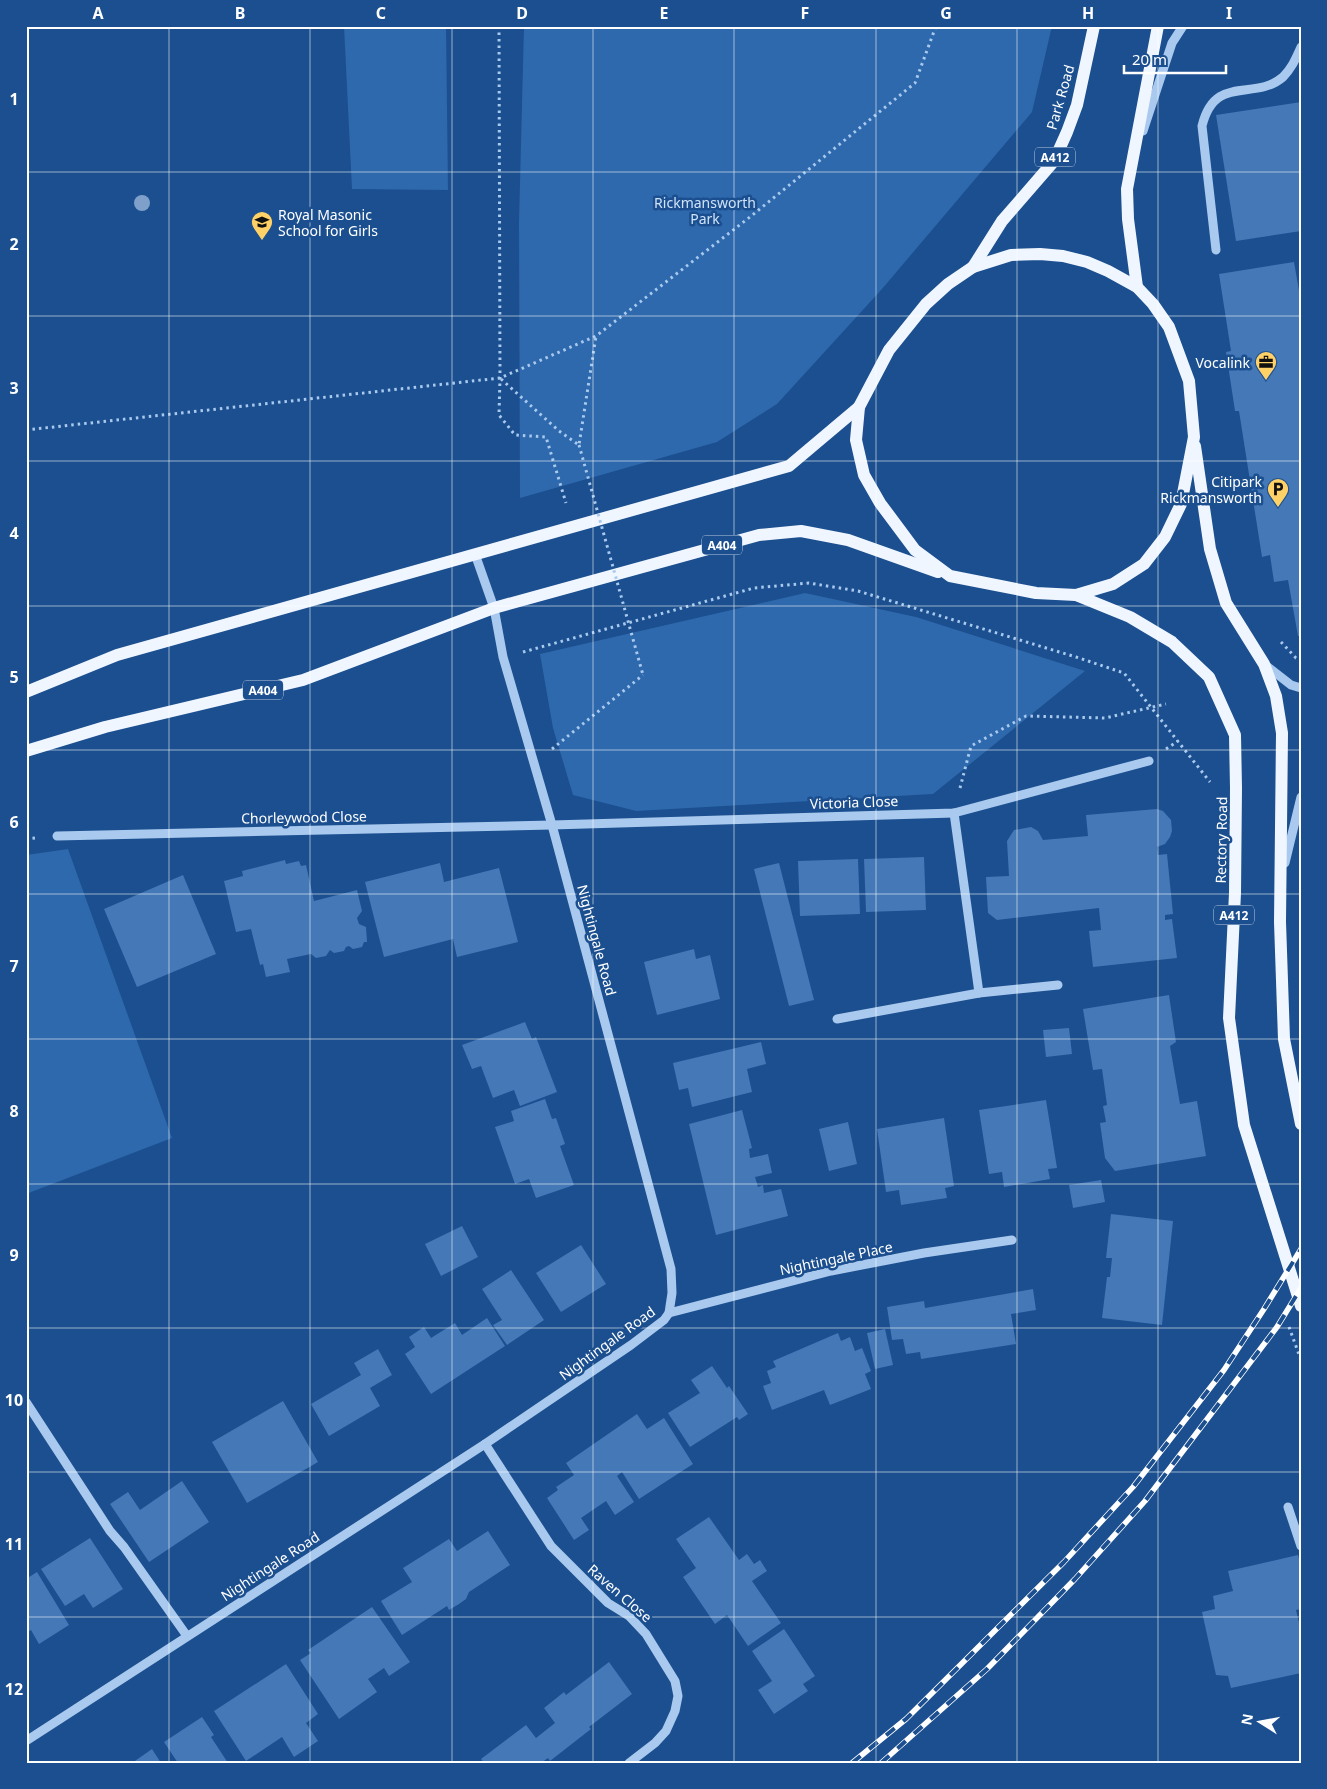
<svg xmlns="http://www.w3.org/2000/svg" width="1327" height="1789" font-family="'Noto Sans',sans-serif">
	<rect width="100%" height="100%" fill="#1b4f8f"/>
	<!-- green -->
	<g fill="#2e69ad">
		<path d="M344,26h102l2,164 -96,-1z"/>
		<path d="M524,26h528l-20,86 -150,177 -105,115 -60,38 -197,56 -1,-276z"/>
		<path d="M805,593l111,24 169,54 -152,123 -297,17 -63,-16 -20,-67 -13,-74z"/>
		<path d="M68,849l104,289 -146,56v-339z"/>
	</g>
	<!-- building -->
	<g fill="#4478b7">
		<path d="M1301,102v129l-65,10 -20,-126z"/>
		<path d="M1294,262l7,40v334h-3l-10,-56 -14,2 -4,-27 -8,2 -23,-146h-4l-9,-59 5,-1 -12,-77z"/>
		<path d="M1157,809l6,2 8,9 1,11 -2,6 -5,7 -8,3 1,8 9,-1 6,60 -8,1v5l7,-1 5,39 -84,9 -4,-36 12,-1 -2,-22 -102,12 -9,-7 -2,-36 23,-1 -2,-35 7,-11 17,-3 7,4 5,9 45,-4 -2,-21z"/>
		<path d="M924,857l2,53 -60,2 -2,-53z"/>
		<path d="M858,859l2,55 -60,2 -2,-55z"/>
		<path d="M285,860l1,4 13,-3 2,5 5,-1 8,36 43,-11 5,21 -5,7 2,6 7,3 1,15h-3l-2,5 -9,2 -4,-3 -3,1 -2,4 -10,2 -4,-3 -4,6 -10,2 -5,-4 -24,5 3,13 -24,5 -3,-13 -3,1 -9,-36 -15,3 -12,-51 19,-5 -1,-5z"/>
		<path d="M440,863l4,19 55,-14 19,74 -61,15 -4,-18 -69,18 -19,-75z"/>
		<path d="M779,863l35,137 -25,6 -35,-137z"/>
		<path d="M183,875l33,79 -79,33 -33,-78z"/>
		<path d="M694,949l2,10 14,-4 10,44 -63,16 -13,-53z"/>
		<path d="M1169,995l7,47 -6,4 10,58 17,-3 9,55 -91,15 -10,-13 -5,-35 6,-1 -3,-16 4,-1 -5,-36 -9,1 -10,-61z"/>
		<path d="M525,1022l7,17 4,-2 21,55 -37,14 -6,-16 -21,8 -12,-32 -9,3 -10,-24z"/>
		<path d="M1069,1028l3,26 -26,3 -3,-27z"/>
		<path d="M761,1042l5,22 -19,5 5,23 -60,15 -4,-19 -9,2 -6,-27z"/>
		<path d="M545,1099l7,20 4,-1 9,26 -5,2 14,39 -38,13 -7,-19 -14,5 -20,-57 19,-6 -3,-10z"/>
		<path d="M1046,1100l11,68 -9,1 2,10 -46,8 -2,-15 -13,2 -10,-64z"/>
		<path d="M742,1110l10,38 -3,1 1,9 18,-4 4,19 -17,4 3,10 5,-2 1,8 17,-4 7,27 -72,19 -27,-111z"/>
		<path d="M944,1118l10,68 -9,2 2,10 -46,7 -2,-15 -13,2 -9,-63z"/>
		<path d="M848,1122l9,42 -28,7 -10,-42z"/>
		<path d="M1101,1180l4,22 -32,6 -4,-23z"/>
		<path d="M1111,1214l62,7 -11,104 -60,-7 5,-41h3l2,-19h-6z"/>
		<path d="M462,1226l16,31 -37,19 -16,-32z"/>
		<path d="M581,1245l25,39 -45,28 -25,-39z"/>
		<path d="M511,1270l33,50 -37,25 -14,-20 9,-5 -20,-31z"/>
		<path d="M1033,1289l3,21 -25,4 5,30 -95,15 -1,-7 -14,2 -3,-15 -11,1 -5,-33 37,-6 1,7z"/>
		<path d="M487,1318l18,28 -74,48 -26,-40 10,-7 -6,-10 15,-10 7,11 24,-15 7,12z"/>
		<path d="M885,1329l8,36 -18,4 -8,-36z"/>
		<path d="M838,1333l3,8 9,-4 5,14 7,-3 9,23 -6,3 6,15 -41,16 -6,-15 -52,20 -9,-24 8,-3 -4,-12 9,-4 -3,-6z"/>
		<path d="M378,1349l14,26 -22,13 10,18 -51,30 -18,-32 50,-29 -7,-12z"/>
		<path d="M712,1366l15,22 2,-2 19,28 -9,6 -2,-3 -47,30 -22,-34 32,-20 -9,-13z"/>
		<path d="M283,1401l35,61 -71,41 -35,-61z"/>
		<path d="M637,1414l10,15 17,-11 29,46 -54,35 -17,-27 -5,4 17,26 -19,13 -9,-14 -25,17 8,12 -15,10 -27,-42 11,-8 -2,-3 18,-12 -8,-12z"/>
		<path d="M182,1481l27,41 -60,40 -39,-58 18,-12 12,18z"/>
		<path d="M709,1517l30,43 8,-6 7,10 6,-4 7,11 -15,10 29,42 -33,23 -21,-31 -12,9 -32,-47 13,-9 -20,-29z"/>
		<path d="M488,1531l22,34 -41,27 -3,7 -7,5 -10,6 -2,-4 -45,29 -21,-34 31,-19 -9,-14 46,-29 8,12z"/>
		<path d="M90,1538l33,51 -30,19 -9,-14 -19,12 -24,-37z"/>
		<path d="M1298,1555l3,11v43l-5,1 5,21v42l-70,15 -3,-12 -12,-1 -14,-63 13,-3 -2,-13 20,-5 -5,-20z"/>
		<path d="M37,1572l32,53 -30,19 -8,-14 -5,3v-54z"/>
		<path d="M372,1607l38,55 -21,14 -5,-8 -16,11 9,13 -38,27 -39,-59 11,-7 -3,-3z"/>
		<path d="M784,1629l31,47 -12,8 5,7 -34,23 -16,-24 14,-9 -20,-30z"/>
		<path d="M609,1662l23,32 -43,33 2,2 -41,32 -2,-3 -7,5h-57l-3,-4 45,-34 10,13 19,-15 -11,-15 20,-16 2,3z"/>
		<path d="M286,1664l32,50 -12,9 12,18 -24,16 -12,-20 -36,24 -32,-50z"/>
		<path d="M202,1717l12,18 -3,2 17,26h-50l-14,-21z"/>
		<path d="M152,1749l9,14h-29z"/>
	</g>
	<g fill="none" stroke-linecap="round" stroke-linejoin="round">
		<!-- path -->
		<g stroke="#a9c9ee" stroke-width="3" stroke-dasharray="2.5 4" stroke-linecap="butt">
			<path d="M499,26l1,352 -1,37 16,20 31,2 20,66"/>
			<path d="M501,379l58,52 20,14 17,-109"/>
			<path d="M26,430l474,-52 96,-42 154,-119 165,-134 21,-57"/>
			<path d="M1281,642l15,16 5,2"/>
			<path d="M523,652l231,-64 55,-5 49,8 218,66 48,16 86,109"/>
			<path d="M552,749l91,-74"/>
			<path d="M1166,749l12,-8"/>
			<path d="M960,788l11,-42 55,-30 79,2 61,-14"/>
			<path d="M26,839l10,-1"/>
			<path d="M1289,1327l12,33"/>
		</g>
		<!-- minor -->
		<g stroke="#a9c9ee" stroke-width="9">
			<path d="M1143,131l29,-88 11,-17"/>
			<path d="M1216,250l-14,-124c13,-53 52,-24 81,-49 9,-9 13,-19 18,-30"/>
			<path d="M1264,664l27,21 10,3"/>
			<path d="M954,813l25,180 79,-8"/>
			<path d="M57,836l495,-11 402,-12 195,-52"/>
			<path d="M1285,863l16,-66"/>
			<path d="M837,1019l142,-26"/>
			<path d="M669,1313l162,-42 93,-18 88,-13"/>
			<path d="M26,1402l84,129 14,16 63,89"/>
			<path d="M485,1444l66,102 57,57 21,13 17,18 29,47 3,15 -3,15 -9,20 -11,12 -26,20"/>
			<path d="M1288,1507l13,39"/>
			<path d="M26,1741l459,-297 146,-99 33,-25 5,-7 3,-20 -1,-24 -119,-444 -49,-168 -9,-49 -19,-54"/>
		</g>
		<!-- major -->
		<g stroke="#f0f6ff" stroke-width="12">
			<path d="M1040,254l23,2 24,6 21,9 29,16 16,17 16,23 20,54 5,56 -13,67 -16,33 -21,27 -31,20 -37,11 -40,-2 -86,-17 -35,-26 -35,-47 -16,-28 -8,-35 3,-33 30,-57 37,-46 22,-20 25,-17 38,-12z"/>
			<path d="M973,267l29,-46 52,-60 13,-29 10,-27 17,-79"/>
			<path d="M1137,287l-9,-68 -1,-30 31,-163"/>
			<path d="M1195,446l15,103 16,54 38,61 12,32 6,37 -2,189 4,117 17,85"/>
			<path d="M1076,595l54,22 42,25 37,35 26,58 1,53 -1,105 -6,125 15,107 57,181"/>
			<path d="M26,692l91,-37 672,-189 70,-59"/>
			<path d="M26,751l79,-24 198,-47 191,-72 265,-73 42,-4 47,9 90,32"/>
		</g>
		<!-- rail casing -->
		<g stroke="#fff" stroke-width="5.5">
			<g id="rail">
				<path d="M852,1763l54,-44 158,-157 69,-75 91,-117 40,-61 37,-60"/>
				<path d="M881,1763l106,-94 88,-90 70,-78 132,-174 24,-39"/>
			</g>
		</g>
		<!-- rail -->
		<use href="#rail" stroke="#1b4f8f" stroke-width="4" stroke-dasharray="11" stroke-linecap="butt"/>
		<!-- path-bridge -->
		<path stroke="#a9c9ee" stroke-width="3" stroke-dasharray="2.5 4" stroke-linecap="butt" d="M579,445l64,230"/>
	</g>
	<!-- trees -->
	<circle fill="#7ea0ca" cx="142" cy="203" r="8"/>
	<!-- grid -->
	<path fill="none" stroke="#fff" stroke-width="1" stroke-opacity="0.55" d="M169,26v1737M310,26v1737M452,26v1737M593,26v1737M734,26v1737M876,26v1737M1017,26v1737M1158,26v1737M26,172h1275M26,316h1275M26,461h1275M26,606h1275M26,750h1275M26,894h1275M26,1039h1275M26,1184h1275M26,1328h1275M26,1472h1275M26,1617h1275"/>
	<!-- icons -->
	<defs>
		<g id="school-pin" transform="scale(1.125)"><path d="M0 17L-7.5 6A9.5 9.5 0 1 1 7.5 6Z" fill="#ffd166" stroke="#1b4f8f"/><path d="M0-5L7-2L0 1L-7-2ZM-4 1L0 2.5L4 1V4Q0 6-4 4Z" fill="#111"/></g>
		<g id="office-pin" transform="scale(1.125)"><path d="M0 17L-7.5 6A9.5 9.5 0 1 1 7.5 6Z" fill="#ffd166" stroke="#1b4f8f"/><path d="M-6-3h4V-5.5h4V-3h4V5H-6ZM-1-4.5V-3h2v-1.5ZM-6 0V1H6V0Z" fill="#111"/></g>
		<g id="parking-pin" transform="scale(1.125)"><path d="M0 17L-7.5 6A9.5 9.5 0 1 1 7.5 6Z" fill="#ffd166" stroke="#1b4f8f"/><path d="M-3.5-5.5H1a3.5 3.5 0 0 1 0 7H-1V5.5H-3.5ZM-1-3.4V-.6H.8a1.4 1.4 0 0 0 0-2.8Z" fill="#111"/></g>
	</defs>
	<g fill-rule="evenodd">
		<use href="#school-pin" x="262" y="222"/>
		<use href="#office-pin" x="1266" y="362"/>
		<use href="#parking-pin" x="1278" y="489"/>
	</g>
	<g text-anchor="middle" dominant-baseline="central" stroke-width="5" stroke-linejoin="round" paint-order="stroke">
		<!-- shield labels -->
		<g fill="#1b4f8f" stroke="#bbcadd" stroke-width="1">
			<rect x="1035" y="147.5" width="40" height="19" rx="4"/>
			<rect x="702" y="535.5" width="40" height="19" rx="4"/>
			<rect x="243" y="680.5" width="40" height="19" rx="4"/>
			<rect x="1214" y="905.5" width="40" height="19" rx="4"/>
		</g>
		<g font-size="12" font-weight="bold" fill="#fff">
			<text x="1055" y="157">A412</text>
			<text x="722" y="545">A404</text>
			<text x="263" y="690">A404</text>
			<text x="1234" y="915">A412</text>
		</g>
		<!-- street labels -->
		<g font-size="14" fill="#fff" stroke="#1b4f8f">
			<text transform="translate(1060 97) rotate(-74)">Park Road</text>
			<text transform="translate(854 802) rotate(-2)">Victoria Close</text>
			<text transform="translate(304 817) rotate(-1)">Chorleywood Close</text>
			<text transform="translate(1221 840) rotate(-89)">Rectory Road</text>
			<text transform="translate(597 940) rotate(75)">Nightingale Road</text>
			<text transform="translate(836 1258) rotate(-12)">Nightingale Place</text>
			<text transform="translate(607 1343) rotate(-36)">Nightingale Road</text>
			<text transform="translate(270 1566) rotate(-33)">Nightingale Road</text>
			<text transform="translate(620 1593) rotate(41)">Raven Close</text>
		</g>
		<!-- park labels -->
		<g font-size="14" fill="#cfe3fa" stroke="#1b4f8f">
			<text x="705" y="202">Rickmansworth<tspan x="705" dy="16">Park</tspan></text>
		</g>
		<!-- poi labels -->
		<g font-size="14" fill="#fff" stroke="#1b4f8f" text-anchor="end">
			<text x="278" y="214" text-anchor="start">Royal Masonic<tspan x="278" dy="16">School for Girls</tspan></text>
			<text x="1250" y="362">Vocalink</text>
			<text x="1262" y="481">Citipark<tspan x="1262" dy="16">Rickmansworth</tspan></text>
		</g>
	</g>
	<!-- border -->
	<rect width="1327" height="1789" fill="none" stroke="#1b4f8f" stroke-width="55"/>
	<!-- north arrow -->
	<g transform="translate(1260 1722) rotate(281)" stroke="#1b4f8f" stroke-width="4" paint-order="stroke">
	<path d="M0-4L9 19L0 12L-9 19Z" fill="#ffffff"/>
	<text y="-8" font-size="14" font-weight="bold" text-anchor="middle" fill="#ffffff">N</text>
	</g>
	<!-- scale -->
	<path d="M1124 65v8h102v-8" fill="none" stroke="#ffffff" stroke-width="2.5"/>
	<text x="1132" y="65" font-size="15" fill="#ffffff" stroke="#1b4f8f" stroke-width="4" paint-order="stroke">20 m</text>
	<rect x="28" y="28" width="1272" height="1734" fill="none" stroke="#fff" stroke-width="2"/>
	<g font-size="16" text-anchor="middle" font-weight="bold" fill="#fff">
		<text x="98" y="19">A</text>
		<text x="240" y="19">B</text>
		<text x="381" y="19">C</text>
		<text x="522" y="19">D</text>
		<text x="664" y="19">E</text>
		<text x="805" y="19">F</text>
		<text x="946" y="19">G</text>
		<text x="1088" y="19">H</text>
		<text x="1229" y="19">I</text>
		<text x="14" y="105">1</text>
		<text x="14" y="250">2</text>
		<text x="14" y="394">3</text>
		<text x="14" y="539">4</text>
		<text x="14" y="683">5</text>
		<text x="14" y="828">6</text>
		<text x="14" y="972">7</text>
		<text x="14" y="1117">8</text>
		<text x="14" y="1261">9</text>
		<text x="14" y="1406">10</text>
		<text x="14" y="1550">11</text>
		<text x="14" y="1695">12</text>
	</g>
</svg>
